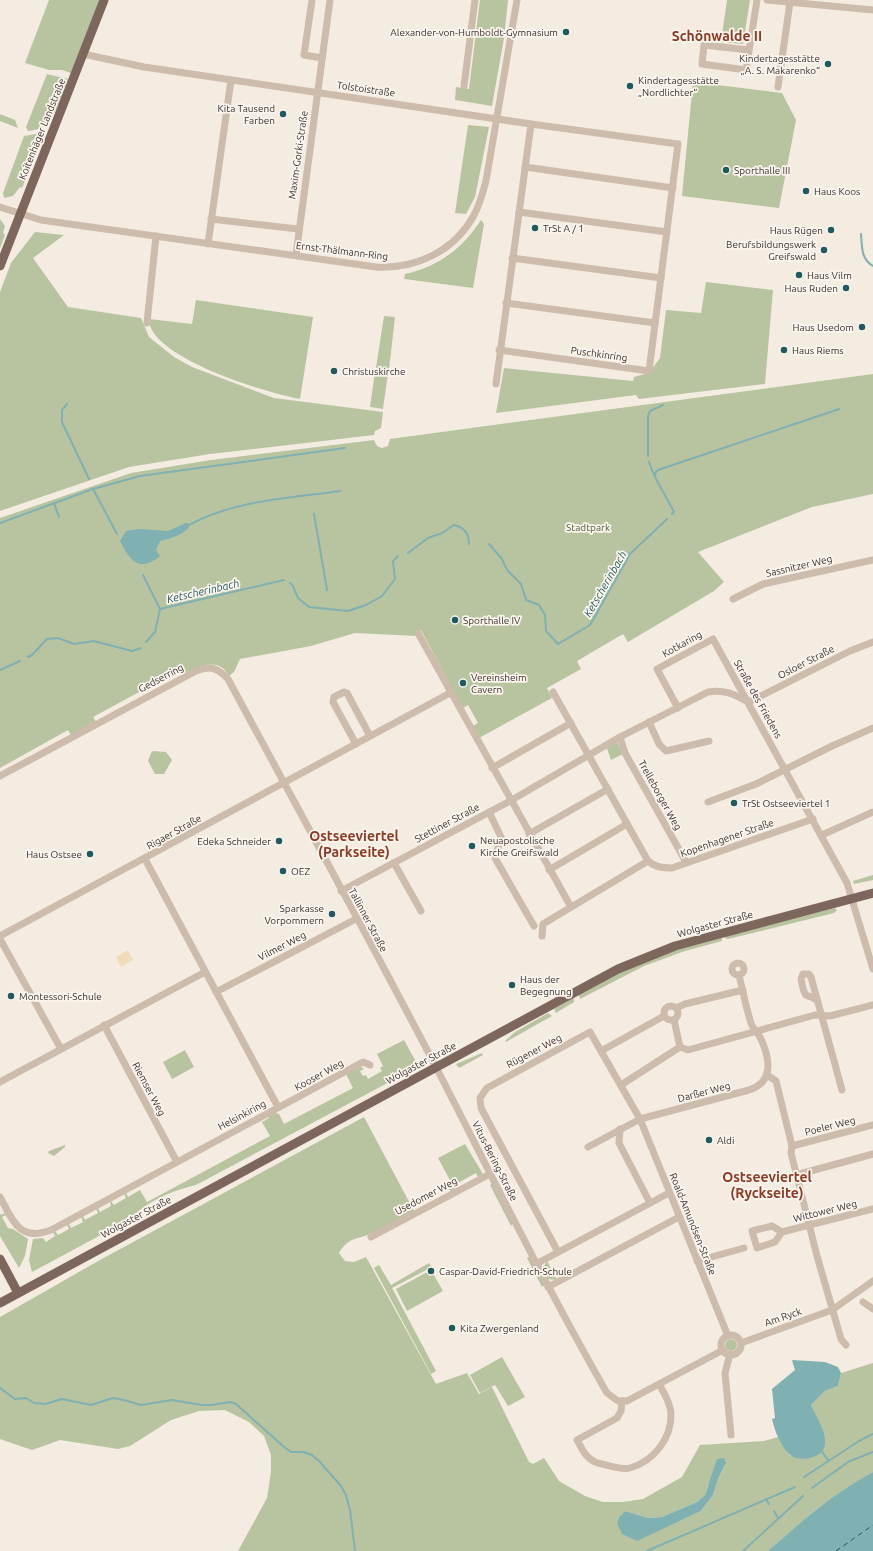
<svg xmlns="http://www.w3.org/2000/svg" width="873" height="1551" font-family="Ubuntu,sans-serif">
	<rect width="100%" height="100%" fill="#f4ebe1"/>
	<!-- green -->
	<g fill="#b8c4a0" fill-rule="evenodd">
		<path d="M49,0h51l-29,73 -9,-3h-13l-24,-7z"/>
		<path d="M480,0h28l-4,38 -12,68 -37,-6 1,-13 13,2z"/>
		<path d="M727,0h23l-7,44 -22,-2z"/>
		<path d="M47,74l21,5c-5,14 -13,40 -25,48 -4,3 -10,3 -15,4l-2,-4z"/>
		<path d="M693,82l89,11 14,27 -17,88 -97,-12z"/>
		<path d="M0,114l15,6 3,8 -18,-7z"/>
		<path d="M468,125l21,2 -14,70 -9,17 -11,-1z"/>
		<path d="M41,133l3,1 -22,54 -2,-1 -7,9 -9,2 -1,-5 21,-57z"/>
		<path d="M0,219l5,7 -2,7 2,2 -5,13z"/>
		<path d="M481,220l3,4 -11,64 -69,-9 1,-5c33,-7 58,-26 76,-54z"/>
		<path d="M35,232l29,3 -31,23 35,49 73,11 8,19 25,20 18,10 82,31 109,14 -2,16 -6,3 -1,4 -164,19 -81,13 -129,44v-219l11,-29z"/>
		<path d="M706,282l67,8 -8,94 -126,15 -3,-4 -140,18 8,-45 129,13 1,-4 15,-4 11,-15 6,-48 35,3z"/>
		<path d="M196,300l117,17 -13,82c-31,-5 -152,-42 -151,-80l43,5z"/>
		<path d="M384,316l11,1 -6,53 -13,-2z"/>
		<path d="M375,372l13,1 -5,36 -13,-2z"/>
		<path d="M873,374v120l-61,13 -114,45 26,30 -10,9 -86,51 -5,-8 -46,27 4,8 -34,19 5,10 -73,40 -6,-12 5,-3 -10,-18 -5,3 -42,-78 -4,6 -62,-3 -44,13 -71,13 -6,13 -5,4c-11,-20 -31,-9 -46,-2l-3,-4 -87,47 3,5 -25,13 -3,-5 -68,38v-250l131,-45 80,-13 163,-20 3,6 5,2 6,-2 2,-7z"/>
		<path d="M617,742l6,12 -12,6 -4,-12z"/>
		<path d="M153,751l13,1 6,8 -8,14h-9l-7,-13 3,-8z"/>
		<path d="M873,875v5l-19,4 -1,-3z"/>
		<path d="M835,908l2,2 -3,3 -106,26 -3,-1 2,-3z"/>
		<path d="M722,938v3l-37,10 -41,15 -64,33 -1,-4 49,-27 39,-16z"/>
		<path d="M574,998v4l-18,11 -2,-4z"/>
		<path d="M548,1013l4,3 -46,26 -1,-1 10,-9z"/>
		<path d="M404,1040l12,22 -4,8 -216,115c-26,6 -50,17 -69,36l-95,51 -3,-12 4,-21 10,-1 3,4 9,-6 -2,-4 2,-1 3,4 11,-6 -2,-4 2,-1 2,4 12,-6 -2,-5 2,-1 2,4 13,-7 -2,-4 2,-1 2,4 11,-6 -1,-4 1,-1 3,4 12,-7 -2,-4 2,-1 2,4 12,-7 7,12 123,-66 -8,-14 7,-4 -1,-3 7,-2 4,1 5,10 69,-36 -7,-14 15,-7 3,2 -4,2 3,5 3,-1 2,4 14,-8 -2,-3 3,-2 -6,-12z"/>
		<path d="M185,1050l9,17 -22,12 -9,-17z"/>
		<path d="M482,1053l1,2 -24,13 -3,-4z"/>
		<path d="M364,1117l50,94c-14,7 -28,15 -42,22 -14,7 -23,3 -33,20l6,8 9,1 12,-5 70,127 31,-11 12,21 13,-7 37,75 4,2 11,-6 15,23 26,15 18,6h20l20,-3 39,-22 18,-32 64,-4 14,-4 12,19 35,-10 -1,-9 -13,-32 14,-14 13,-5 3,-13 32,-10v109c-41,22 -70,48 -105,79h-530l29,-53 4,-26v-17l-7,-19 -15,-14 -24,-12 -26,1 -28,9 -41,26 -12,3 -58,-9 -28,10 -32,-11v-122l100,-57zM726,1464l-8,15 -5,16 -12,16 -24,11 -57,-6 5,-5 23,7 14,-1 35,-15 8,-7 3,-10z"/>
		<path d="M465,1144l18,30 -5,3 -2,-4 -20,11 1,4 -6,3 -5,-4 6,-3 -14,-26z"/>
		<path d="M65,1145v2l-11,9 -6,-3 1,-2z"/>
		<path d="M493,1183l20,40 -2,3 -21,-41z"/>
		<path d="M0,1213l1,2 4,-2 1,2 -4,2 6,11 5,1 15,10 -3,17 -6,12 -19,-32z"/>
		<path d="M530,1256l15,29 -3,2 -15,-29z"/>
		<path d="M547,1261l10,19 -9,-1 -5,-11z"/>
		<path d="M429,1263l3,4 -40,21 44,83 -5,3 -57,-106 5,-3 12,20z"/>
		<path d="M431,1270l12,21 -36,20 -11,-22z"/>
		<circle cx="731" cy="1345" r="6"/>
		<path d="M502,1357l23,40 -17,9 -13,-21 -15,8 -10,-18z"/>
	</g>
	<!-- sand -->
	<path fill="#efdcb8" d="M128,950l5,10 -12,7 -5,-10z"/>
	<!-- water -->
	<g fill="#7fb0b2">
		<path d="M186,523l5,1c-6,11 -20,14 -31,17l-4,9 4,6c-21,17 -30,5 -40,-15l6,-10 13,-2 29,2z"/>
		<path d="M792,1360l33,2 13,5 3,6 -3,13 -13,5 -14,14c5,11 16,28 14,40 -2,14 -28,18 -36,9 -9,-10 -14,-22 -17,-35l3,-1 -3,-29 23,-19z"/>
		<path d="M724,1458l2,5 -8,16 -5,16 -12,16 -64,30 -15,-7 -5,-11 3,-7 5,-5 23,7 14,-1 35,-15 8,-7 12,-36z"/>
		<path d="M873,1472v79h-105c35,-31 64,-57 105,-79z"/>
	</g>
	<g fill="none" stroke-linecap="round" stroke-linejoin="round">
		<!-- stream -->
		<g stroke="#7fb0b2" stroke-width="2">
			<path d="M861,234c1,13 0,25 12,32"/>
			<path d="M67,404l-5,6v12l27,57"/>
			<path d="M648,456v-40l2,-5 13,-6"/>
			<path d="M649,462l5,13"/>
			<path d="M93,489l24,45"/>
			<path d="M54,503l5,14"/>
			<path d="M314,514l13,76"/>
			<path d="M672,514l2,-2 -19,-35v-4l3,-3 181,-61"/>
			<path d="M0,523l93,-34 47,-13 205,-28"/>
			<path d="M191,524c45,-24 100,-26 149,-33"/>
			<path d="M489,544l13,15 5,11 14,14 5,16 13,5 6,10 1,16 12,13 32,-19 40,-71 37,-35"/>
			<path d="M408,553l20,-15 14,-5 12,-8c10,2 15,9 15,19"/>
			<path d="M143,575l17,34"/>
			<path d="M290,583l3,3 5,12 11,9 39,4 18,-6 16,-9 13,-17 -2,-18 5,-5"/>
			<path d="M146,642l9,-10 5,-23 124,-29"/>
			<path d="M28,657l4,-2 15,-16 11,-1 16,6 20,-3 38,10 9,-3"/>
			<path d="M0,670l20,-9"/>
			<path d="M0,1388l15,11 11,-1 8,5 11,1 17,-5 29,6 22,-7 11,2 17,5 31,-5 30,5h9l19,-3 6,2 47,42 8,6h12l9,3 8,7 21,24 5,9 4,15 5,41"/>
			<path d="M822,1452l6,8"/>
			<path d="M804,1477l55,-36 14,-7"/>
			<path d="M812,1488l36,-26 25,-10"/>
			<path d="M766,1499l3,5"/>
			<path d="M774,1511l4,7"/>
			<path d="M647,1551l148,-64"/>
			<path d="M743,1551l60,-55"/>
		</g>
		<!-- ferry -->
		<path stroke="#1f5a5e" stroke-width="1" stroke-dasharray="5 4" stroke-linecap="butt" d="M836,1551l37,-26"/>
		<!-- minor -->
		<g stroke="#cdbbac" stroke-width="7">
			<path d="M312,0l-8,55 18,3"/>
			<path d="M767,0l106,10"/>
			<path d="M749,50l-45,-5 -2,19 44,6 11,-70"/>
			<path d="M83,54l61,13 387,57 -35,260"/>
			<path d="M464,86l11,-86"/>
			<path d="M778,87l12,-85"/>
			<path d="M525,167l148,21"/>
			<path d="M0,207l41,13 335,47c39,2 78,-15 98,-52 6,-11 9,-23 12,-34l31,-181"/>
			<path d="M519,212l148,20"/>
			<path d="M211,219l87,10"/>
			<path d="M208,244l23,-164"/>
			<path d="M296,255l34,-255"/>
			<path d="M512,258l149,20"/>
			<path d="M506,303l149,20"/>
			<path d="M147,323l9,-87"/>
			<path d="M499,350l150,21 29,-227 -147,-20"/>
			<path d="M733,599l30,-15 110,-24"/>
			<path d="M418,633l153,274"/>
			<path d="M553,692l95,169c7,6 14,7 24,7l141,-49"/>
			<path d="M749,702l101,-51 23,-9"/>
			<path d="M678,708l-21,-39 56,-30 134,244 26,86"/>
			<path d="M649,722l10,22 7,7 43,-10"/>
			<path d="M620,737l5,16 61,109"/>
			<path d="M356,744l-23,-42 1,-5 10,-5 3,1 23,43"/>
			<path d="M492,768l79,-45"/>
			<path d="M0,776l196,-105c14,-6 22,-3 32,8 70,130 141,259 209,390 56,109 109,218 170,324l11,8h9l96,-51"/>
			<path d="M708,802l48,-18 76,-38 41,-18"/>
			<path d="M489,812l12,25 -6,21 39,68"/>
			<path d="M529,834l79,-45"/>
			<path d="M822,835l51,-23"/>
			<path d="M145,859l133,248"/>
			<path d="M394,863l27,48"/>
			<path d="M549,870l78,-46"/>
			<path d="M341,891l169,-90 110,-64 88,-45c16,-3 26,2 40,10"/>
			<path d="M0,936l450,-243"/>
			<path d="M542,936l1,-12 105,-63"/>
			<path d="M0,939l61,110"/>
			<circle cx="738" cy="969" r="6"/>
			<path d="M216,992l140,-73"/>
			<path d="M818,1002c-4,-6 -7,-4 -12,-7 -3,-3 -4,-12 -5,-16l2,-5h6l2,3 31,113"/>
			<circle cx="671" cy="1013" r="7"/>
			<path d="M676,1008l9,-4 58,-14"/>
			<path d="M674,1020l6,27"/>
			<path d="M104,1025l73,137"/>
			<path d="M601,1051l63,-35"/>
			<path d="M767,1075l9,6 16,65 -1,7 26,103 24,83 5,6"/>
			<path d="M0,1082l205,-110"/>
			<path d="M621,1085l59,-38 8,3 127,-35 15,1 43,-11"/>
			<path d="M620,1129l-1,14 31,60"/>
			<path d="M792,1146l81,-21"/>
			<path d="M588,1147l52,-28 109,-29c25,-8 21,-31 12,-51 -3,-6 -8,-10 -10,-16 -5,-15 -8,-32 -12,-48"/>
			<path d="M796,1175l77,-21"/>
			<path d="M0,1197c13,24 19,45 51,33l312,-168 7,3"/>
			<path d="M782,1232l-7,10 -18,6 -5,-17 20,-5 10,6 91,-23"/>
			<path d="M371,1237l119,-63"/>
			<path d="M558,1252l-77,-144 -1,-10 7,-10 103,-56 50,87 88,217"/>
			<path d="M697,1261l47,-13"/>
			<path d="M536,1264l133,-71"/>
			<path d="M548,1287l131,-70"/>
			<path d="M863,1302l10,7"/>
			<circle cx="731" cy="1345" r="10"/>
			<path d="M741,1343l91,-33 41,-29"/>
			<path d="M730,1354l-5,19 6,62"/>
			<path d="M622,1401l-1,10 -4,7 -40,22c3,5 6,12 10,16 4,5 13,8 19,9 7,2 17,5 24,3 24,-7 42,-30 41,-55 -1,-11 -7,-20 -12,-29"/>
		</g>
		<!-- major -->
		<g stroke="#7d675c" stroke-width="9">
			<path d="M0,266l104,-266"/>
			<path d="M0,1259l18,34"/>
			<path d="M0,1303l618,-334 57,-23 198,-53"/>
		</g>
	</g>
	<!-- markers -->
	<g fill="#1f5a5e" stroke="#fbf5ee" stroke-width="1.5">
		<circle cx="566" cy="32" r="4"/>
		<circle cx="828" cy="64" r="4"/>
		<circle cx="630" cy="86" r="4"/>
		<circle cx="283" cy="114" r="4"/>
		<circle cx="726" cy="170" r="4"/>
		<circle cx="806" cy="191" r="4"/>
		<circle cx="535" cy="228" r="4"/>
		<circle cx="831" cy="230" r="4"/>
		<circle cx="824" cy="250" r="4"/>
		<circle cx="799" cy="275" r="4"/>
		<circle cx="846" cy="288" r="4"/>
		<circle cx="862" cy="327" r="4"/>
		<circle cx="784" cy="350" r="4"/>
		<circle cx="334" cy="371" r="4"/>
		<circle cx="455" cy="620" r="4"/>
		<circle cx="463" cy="683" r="4"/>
		<circle cx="734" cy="803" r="4"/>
		<circle cx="279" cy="841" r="4"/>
		<circle cx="472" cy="846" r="4"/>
		<circle cx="90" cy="854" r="4"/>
		<circle cx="283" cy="871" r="4"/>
		<circle cx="332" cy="914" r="4"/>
		<circle cx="512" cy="985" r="4"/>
		<circle cx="11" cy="996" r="4"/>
		<circle cx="709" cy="1140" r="4"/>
		<circle cx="431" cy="1271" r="4"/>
		<circle cx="452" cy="1328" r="4"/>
	</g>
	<g text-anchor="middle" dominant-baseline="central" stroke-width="3.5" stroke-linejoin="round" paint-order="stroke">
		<!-- poi labels -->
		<g font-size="10" fill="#3b302b" stroke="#fbf5ee" text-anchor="start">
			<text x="558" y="32" text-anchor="end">Alexander-von-Humboldt-Gymnasium</text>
			<text x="820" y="58" text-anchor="end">Kindertagesstätte<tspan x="820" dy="12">„A. S. Makarenko“</tspan></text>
			<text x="638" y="80">Kindertagesstätte<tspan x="638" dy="12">„Nordlichter“</tspan></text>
			<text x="275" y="108" text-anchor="end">Kita Tausend<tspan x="275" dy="12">Farben</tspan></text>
			<text x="734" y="170">Sporthalle III</text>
			<text x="814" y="191">Haus Koos</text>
			<text x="543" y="228">TrSt A / 1</text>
			<text x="823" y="230" text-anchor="end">Haus Rügen</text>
			<text x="816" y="244" text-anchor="end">Berufsbildungswerk<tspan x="816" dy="12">Greifswald</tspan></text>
			<text x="807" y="275">Haus Vilm</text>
			<text x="838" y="288" text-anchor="end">Haus Ruden</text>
			<text x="854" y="327" text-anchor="end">Haus Usedom</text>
			<text x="792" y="350">Haus Riems</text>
			<text x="342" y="371">Christuskirche</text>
			<text x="463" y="620">Sporthalle IV</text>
			<text x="471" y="677">Vereinsheim<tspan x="471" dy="12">Cavern</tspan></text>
			<text x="742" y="803">TrSt Ostseeviertel 1</text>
			<text x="480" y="840">Neuapostolische<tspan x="480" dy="12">Kirche Greifswald</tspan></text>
			<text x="271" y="841" text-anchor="end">Edeka Schneider</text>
			<text x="82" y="854" text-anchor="end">Haus Ostsee</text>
			<text x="291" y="871">OEZ</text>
			<text x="324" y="908" text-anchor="end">Sparkasse<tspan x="324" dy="12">Vorpommern</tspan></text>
			<text x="520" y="979">Haus der<tspan x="520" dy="12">Begegnung</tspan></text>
			<text x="19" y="996">Montessori-Schule</text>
			<text x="717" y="1140">Aldi</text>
			<text x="439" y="1271">Caspar-David-Friedrich-Schule</text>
			<text x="460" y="1328">Kita Zwergenland</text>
		</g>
		<!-- street labels -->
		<g font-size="10" fill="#3b302b" stroke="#fbf5ee">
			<text transform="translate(366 89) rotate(8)">Tolstoistraße</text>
			<text transform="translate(42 129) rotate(-68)">Koitenhäger Landstraße</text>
			<text transform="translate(298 155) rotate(-82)">Maxim-Gorki-Straße</text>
			<text transform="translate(342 251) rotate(7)">Ernst-Thälmann-Ring</text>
			<text transform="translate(599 354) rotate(8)">Puschkinring</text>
			<text transform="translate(799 566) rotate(-13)">Sassnitzer Weg</text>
			<text transform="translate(682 644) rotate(-29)">Kotkaring</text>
			<text transform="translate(806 662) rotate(-27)">Osloer Straße</text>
			<text transform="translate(161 678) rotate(-28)">Gedserring</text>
			<text transform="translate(758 699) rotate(61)">Straße des Friedens</text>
			<text transform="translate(660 795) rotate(61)">Trelleborger Weg</text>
			<text transform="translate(447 823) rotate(-28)">Stettiner Straße</text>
			<text transform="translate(174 832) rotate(-29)">Rigaer Straße</text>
			<text transform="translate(727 838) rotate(-19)">Kopenhagener Straße</text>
			<text transform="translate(368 920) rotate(62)">Tallinner Straße</text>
			<text transform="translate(715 924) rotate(-15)">Wolgaster Straße</text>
			<text transform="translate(282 946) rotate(-27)">Vilmer Weg</text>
			<text transform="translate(534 1051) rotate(-28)">Rügener Weg</text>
			<text transform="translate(421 1063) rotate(-28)">Wolgaster Straße</text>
			<text transform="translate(319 1075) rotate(-29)">Kooser Weg</text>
			<text transform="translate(149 1089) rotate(62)">Riemser Weg</text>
			<text transform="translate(704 1092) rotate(-15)">Darßer Weg</text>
			<text transform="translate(242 1115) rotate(-28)">Helsinkiring</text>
			<text transform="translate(830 1126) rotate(-14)">Poeler Weg</text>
			<text transform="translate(495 1161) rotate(63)">Vitus-Bering-Straße</text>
			<text transform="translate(426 1196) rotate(-28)">Usedomer Weg</text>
			<text transform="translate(825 1211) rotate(-14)">Wittower Weg</text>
			<text transform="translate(136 1217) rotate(-28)">Wolgaster Straße</text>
			<text transform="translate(693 1224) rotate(68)">Roald-Amundsen-Straße</text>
			<text transform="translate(783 1317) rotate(-19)">Am Ryck</text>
		</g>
		<!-- park labels -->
		<g font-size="10" fill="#4a5a2e" stroke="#fbf5ee">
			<text x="588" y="527">Stadtpark</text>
		</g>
		<!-- water labels -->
		<g font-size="11" font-style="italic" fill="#1f5a5e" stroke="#fbf5ee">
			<text transform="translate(605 584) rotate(-60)">Ketscherinbach</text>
			<text transform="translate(203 591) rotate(-13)">Ketscherinbach</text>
		</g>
		<!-- district labels -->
		<g font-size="14" font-weight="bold" fill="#8c3b22" stroke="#fbf5ee">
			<text x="717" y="36">Schönwalde II</text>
			<text x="354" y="836">Ostseeviertel<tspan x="354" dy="16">(Parkseite)</tspan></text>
			<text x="767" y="1177">Ostseeviertel<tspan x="767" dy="16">(Ryckseite)</tspan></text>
		</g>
	</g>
</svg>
